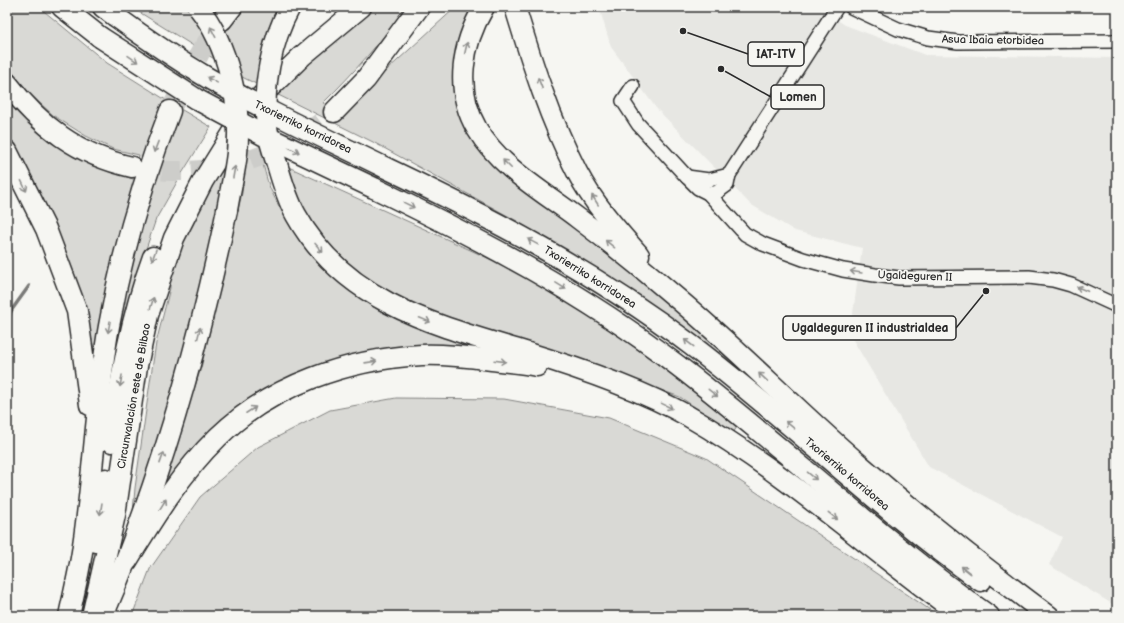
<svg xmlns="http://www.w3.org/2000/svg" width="1124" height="623" font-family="'Balsamiq Sans',sans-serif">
	<rect width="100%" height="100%" fill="#f6f6f2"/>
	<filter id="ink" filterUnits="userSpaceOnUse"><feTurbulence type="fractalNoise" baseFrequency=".025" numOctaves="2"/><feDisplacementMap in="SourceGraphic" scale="8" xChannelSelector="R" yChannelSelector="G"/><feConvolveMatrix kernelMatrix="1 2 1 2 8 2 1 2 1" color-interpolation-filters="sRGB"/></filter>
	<g filter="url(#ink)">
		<!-- built -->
		<path fill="#e7e7e3" d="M599,7h219l27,18 80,30 192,3v549l-68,-42 13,-28 -133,-70 -79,-132 12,-87 -67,-17 -45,-27 -94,-96 -45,-61z"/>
		<!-- green -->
		<g fill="#d9d9d5" stroke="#828280">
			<path d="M7,7h32l68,56 59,37 -12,33 -59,229 -2,-18 -13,-49 -48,-111 -25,-52v-40l97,77 29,10 6,-24 -26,-6 -27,-13 -32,-20 -25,-23 -22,-27z"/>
			<path d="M131,7h55l14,18 16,35z"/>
			<path d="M240,7h41l-17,34 -7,37 32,2 35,-35 49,-38h34c-26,34 -53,66 -84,96l18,9 115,-105h20l-8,117 102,97 114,95 78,72 -116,-86 -129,-81 -144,-79 -135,-67 -15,-45z"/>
			<path d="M177,107l34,20 -30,48 -25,44 -24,72 -31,153 17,-128 12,-66z"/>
			<path d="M246,148l15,8c3,11 5,22 9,32 20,45 54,86 94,113 32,22 81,36 118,47l-110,5 -162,81 -49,54 40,-120 41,-175z"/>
			<path d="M227,150l-5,40 -25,127 -65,208 3,-37 15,-106 6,-39 14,-55 -1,-22z"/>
			<path d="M282,164l230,105 95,58 76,56 54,44 -4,6 -53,-36 -67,-24 -183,-59 -60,-29 -56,-53z"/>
			<path d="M396,398l108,1 105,19 97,40 233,158h-807l18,-47 50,-72 58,-50 72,-37z"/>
		</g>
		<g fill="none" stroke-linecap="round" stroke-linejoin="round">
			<!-- stream -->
			<path stroke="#7a7a78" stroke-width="3.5" d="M7,324l4,-13 18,-25"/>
			<!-- highway-tunnel -->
			<g stroke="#cdcdca" stroke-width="20" stroke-dasharray="20 10" stroke-linecap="butt">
				<path d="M170,111l31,-60 21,-31"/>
				<path d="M132,167c77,13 142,-5 202,-55"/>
			</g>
			<!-- minor casing -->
			<g stroke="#2b2b2b" stroke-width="16">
				<g id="minor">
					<path d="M851,7l47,22 30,9 30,4 159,-1"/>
					<path d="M633,86l-10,15 15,23 49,53 11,11 10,5 37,41 18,10 40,15 40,11 32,5 24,3 130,-1 24,3 18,5 46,21"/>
					<path d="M687,177l22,3 20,-5"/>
					<path d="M708,193h8l11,-8 2,-10 108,-168"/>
				</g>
			</g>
			<!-- highway casing -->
			<g stroke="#2b2b2b" stroke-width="23">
				<g id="highway">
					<path d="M62,7l38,30"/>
					<path d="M103,7l12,9"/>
					<path d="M484,7c-22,37 -30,83 -7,122 23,39 67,63 102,90 32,24 63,49 93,75 65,54 123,115 187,170 61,53 125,104 190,152"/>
					<path d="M515,7c17,56 35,113 62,165 16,31 40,58 62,83"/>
					<path d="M222,20l10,-13"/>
					<path d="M7,83c33,43 71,72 125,84"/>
					<path d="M334,112l32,-33 53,-72"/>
					<path d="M7,151l39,78 31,82 13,94"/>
					<path d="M277,164c5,17 10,35 19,51 48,87 139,110 226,136 53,16 118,38 166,65 98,56 182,134 274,200"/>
					<path d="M384,167c108,51 212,106 307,178 99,75 188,164 290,236"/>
					<path d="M374,188c106,51 209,105 303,177 106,81 202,174 312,251"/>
					<path d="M112,442c8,-64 19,-125 41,-185"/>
					<path d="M96,542l10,-63"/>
					<path d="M127,561c27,-44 54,-88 91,-124 53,-52 131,-78 204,-82 23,-1 47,2 70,5 15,2 30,3 45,6"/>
					<path d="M69,616c5,-24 11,-47 14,-71 11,-73 13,-147 26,-219 13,-74 34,-146 61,-215"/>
					<path d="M92,616l23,-101 22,-149 11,-51 26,-77 29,-57 44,-71 55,-54 59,-49"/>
					<path d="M103,616c56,-130 95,-267 124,-406"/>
				</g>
			</g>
			<!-- minor -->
			<use href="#minor" stroke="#f6f6f2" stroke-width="13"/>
			<!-- highway -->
			<use href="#highway" stroke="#f6f6f2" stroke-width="20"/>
			<!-- highway-bridge casing -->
			<g stroke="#2b2b2b" stroke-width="23" stroke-linecap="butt">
				<g id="highway-bridge">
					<path d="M198,7c30,37 44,99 39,146 -2,19 -7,38 -10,57"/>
					<path d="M115,16c30,22 61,43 93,62 57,33 117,60 176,89"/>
					<path d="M100,37l96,62 67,36 111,53"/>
					<path d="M277,164c-4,-12 -9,-26 -10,-38 -5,-39 4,-84 23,-119"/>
				</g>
			</g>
			<!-- highway-bridge -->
			<use href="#highway-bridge" stroke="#f6f6f2" stroke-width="20"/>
		</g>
		<!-- one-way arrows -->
		<defs><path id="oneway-shaft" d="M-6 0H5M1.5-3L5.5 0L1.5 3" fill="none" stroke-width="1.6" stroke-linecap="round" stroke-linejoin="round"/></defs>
		<g stroke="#90908e">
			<use href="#oneway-shaft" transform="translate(213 32) rotate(-117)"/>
			<use href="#oneway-shaft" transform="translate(466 48) rotate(-77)"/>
			<use href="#oneway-shaft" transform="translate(133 59) rotate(34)"/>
			<use href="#oneway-shaft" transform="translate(212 80) rotate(-151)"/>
			<use href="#oneway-shaft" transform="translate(540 83) rotate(-111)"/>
			<use href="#oneway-shaft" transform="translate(156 147) rotate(111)"/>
			<use href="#oneway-shaft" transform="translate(294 150) rotate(26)"/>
			<use href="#oneway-shaft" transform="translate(507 164) rotate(-135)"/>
			<use href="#oneway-shaft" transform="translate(234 172) rotate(-80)"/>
			<use href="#oneway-shaft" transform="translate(24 186) rotate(64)"/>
			<use href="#oneway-shaft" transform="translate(595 200) rotate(-123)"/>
			<use href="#oneway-shaft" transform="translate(409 205) rotate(26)"/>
			<use href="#oneway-shaft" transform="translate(533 242) rotate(-151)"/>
			<use href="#oneway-shaft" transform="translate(610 244) rotate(-141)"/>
			<use href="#oneway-shaft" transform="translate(319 248) rotate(49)"/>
			<use href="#oneway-shaft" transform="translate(154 255) rotate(110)"/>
			<use href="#oneway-shaft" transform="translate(856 272) rotate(-171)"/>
			<use href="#oneway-shaft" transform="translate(561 286) rotate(31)"/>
			<use href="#oneway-shaft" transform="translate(1082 289) rotate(-157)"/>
			<use href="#oneway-shaft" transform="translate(152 303) rotate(-73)"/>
			<use href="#oneway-shaft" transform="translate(425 320) rotate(22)"/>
			<use href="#oneway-shaft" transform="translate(109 327) rotate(100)"/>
			<use href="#oneway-shaft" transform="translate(199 333) rotate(-76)"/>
			<use href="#oneway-shaft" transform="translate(689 343) rotate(-143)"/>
			<use href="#oneway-shaft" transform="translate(500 361) rotate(7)"/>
			<use href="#oneway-shaft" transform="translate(371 362) rotate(-8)"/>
			<use href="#oneway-shaft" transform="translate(763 377) rotate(-137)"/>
			<use href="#oneway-shaft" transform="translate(121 381) rotate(100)"/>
			<use href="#oneway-shaft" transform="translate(713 393) rotate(38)"/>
			<use href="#oneway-shaft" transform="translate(667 406) rotate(26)"/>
			<use href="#oneway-shaft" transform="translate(251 410) rotate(-33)"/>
			<use href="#oneway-shaft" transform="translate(790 425) rotate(-140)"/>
			<use href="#oneway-shaft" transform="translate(162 458) rotate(-70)"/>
			<use href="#oneway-shaft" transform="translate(812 476) rotate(40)"/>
			<use href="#oneway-shaft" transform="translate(163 504) rotate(-58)"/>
			<use href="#oneway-shaft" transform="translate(101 509) rotate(99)"/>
			<use href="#oneway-shaft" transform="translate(833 516) rotate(38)"/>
			<use href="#oneway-shaft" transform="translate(966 570) rotate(-142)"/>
		</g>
	</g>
	<g text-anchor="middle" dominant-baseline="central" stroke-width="3.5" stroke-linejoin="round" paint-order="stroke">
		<!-- street labels -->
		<g font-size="11" fill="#2b2b2b" stroke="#f6f6f2">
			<text transform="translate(993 40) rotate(1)">Asua Ibaia etorbidea</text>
			<text transform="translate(303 127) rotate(26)">Txorierriko korridorea</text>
			<text transform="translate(915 276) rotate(2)">Ugaldeguren II</text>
			<text transform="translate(590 277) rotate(32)">Txorierriko korridorea</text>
			<text transform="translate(134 396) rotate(-80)">Circunvalación este de Bilbao</text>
			<text transform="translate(847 474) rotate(40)">Txorierriko korridorea</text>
		</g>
	</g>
	<!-- callouts -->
	<path fill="none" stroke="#2b2b2b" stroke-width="1.5" d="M683 31L748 54M721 69L771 97M986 291L956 328"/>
	<g fill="#2b2b2b" stroke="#f6f6f2" stroke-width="1.5">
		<circle cx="683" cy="31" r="4"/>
		<circle cx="721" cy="69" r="4"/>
		<circle cx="986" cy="291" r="4"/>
	</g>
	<g fill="#f6f6f2" stroke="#2b2b2b" stroke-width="1.5">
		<rect x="748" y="42" width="56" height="24" rx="4"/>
		<rect x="771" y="85" width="53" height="24" rx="4"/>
		<rect x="783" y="316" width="173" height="24" rx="4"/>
	</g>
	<g font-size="12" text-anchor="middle" font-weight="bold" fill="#2b2b2b">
		<text x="776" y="58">IAT-ITV</text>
		<text x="798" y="101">Lomen</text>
		<text x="870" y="332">Ugaldeguren II industrialdea</text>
	</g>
	<!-- margin -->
	<rect width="1124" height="623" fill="none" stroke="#f6f6f2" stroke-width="24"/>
	<rect x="12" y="12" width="1100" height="599" fill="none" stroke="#2b2b2b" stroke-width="1.5" filter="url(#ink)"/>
</svg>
